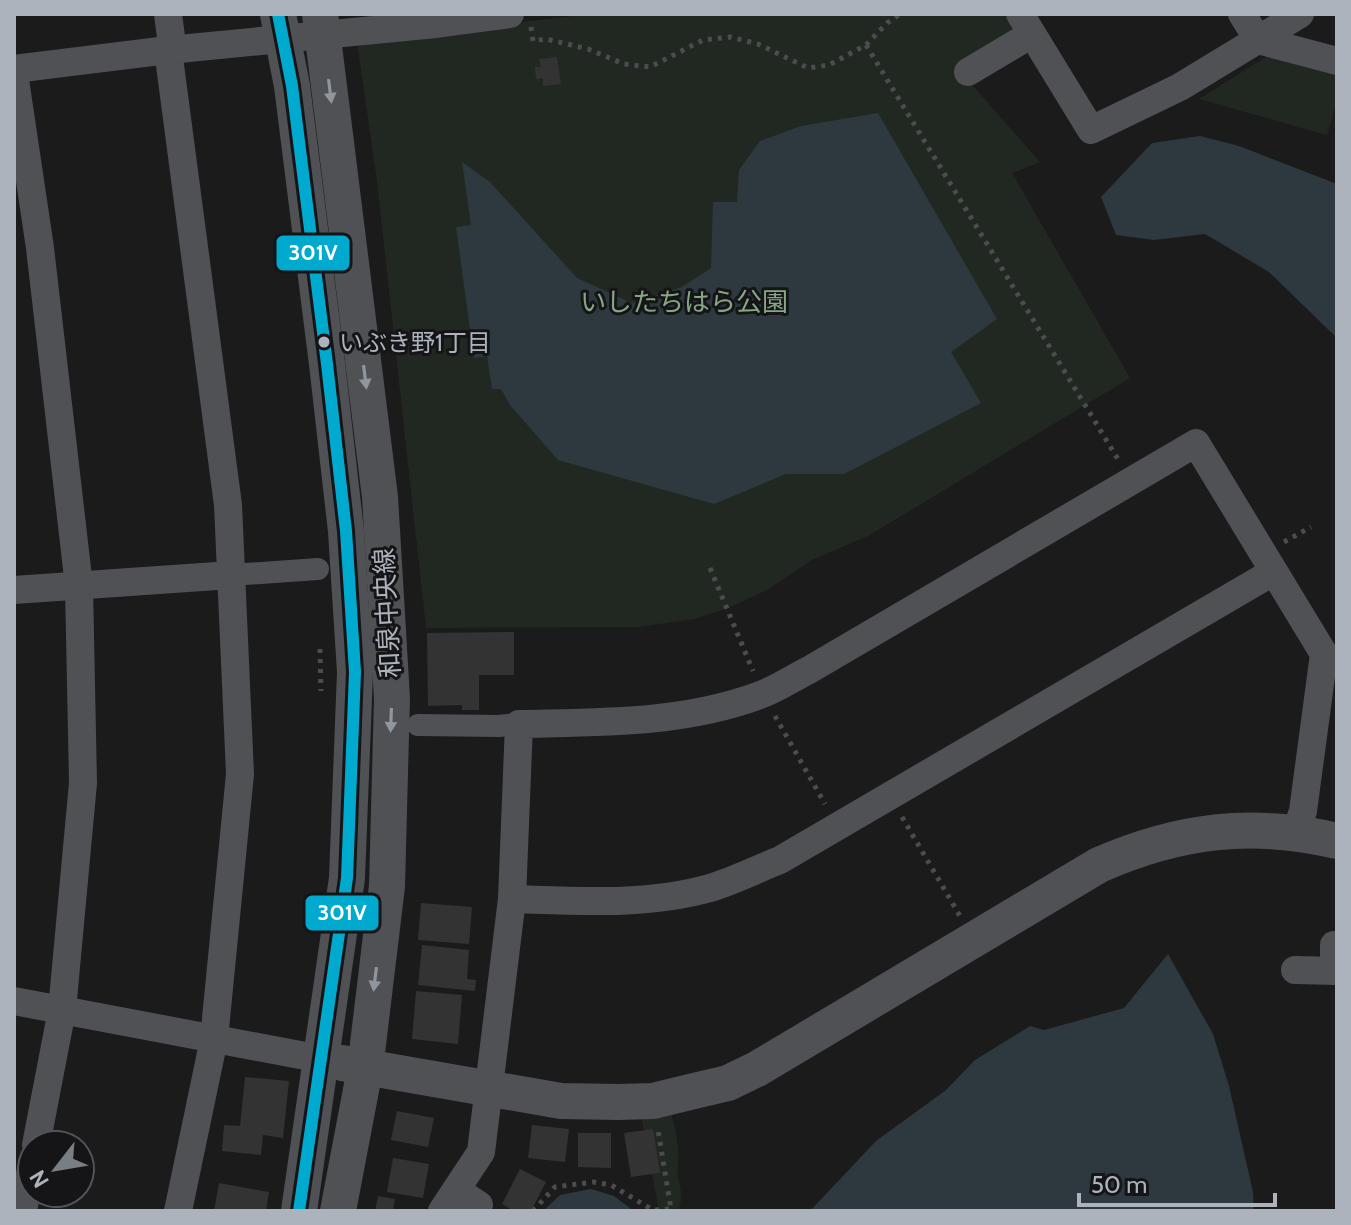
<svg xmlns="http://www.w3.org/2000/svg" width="1351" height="1225" font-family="Cabin,'Noto Sans JP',sans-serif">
	<rect width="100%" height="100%" fill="#1b1b1b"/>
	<!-- green -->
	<g fill="#212821">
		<path d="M590,14h414l9,15 -56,39 83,94 -28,11 118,205 -262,158 -56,24 -45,30 -39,18 -34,11 -55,8 -213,1 -49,-447 -20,-139z"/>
		<path d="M1269,55l68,17v29l-10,34 -128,-36z"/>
		<path d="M671,1112c4,18 9,34 7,52 -2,18 7,24 1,46l-20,1 -18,-96z"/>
	</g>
	<!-- water -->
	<g fill="#2d393e">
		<path d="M878,113l119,206 -46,33 30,51 -137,71h-58l-72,30 -156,-44 -48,-55 -9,-16h-9l-5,-33 -13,2 -18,-131 15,-2 -9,-63 28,20 87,96 55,25 50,-16 29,-19 2,-66h24l2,-32 21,-29 41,-15z"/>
		<path d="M1200,136l39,10 98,38v154l-68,-66 -64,-38 -51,6 -38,-5 -15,-38 51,-54z"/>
		<path d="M1168,954l45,80 16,52 24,106 1,19h-444l66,-70 70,-51 29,-30 55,-34 14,4 80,-22z"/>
		<path d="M591,1189l23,7 20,15h-91l17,-16z"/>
	</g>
	<!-- building -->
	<g fill="#333">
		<path d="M557,57l4,27 -18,2v-8l-7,1 -1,-12h6l-2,-8z"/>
		<path d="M514,632v43h-35v35h-17v-5l-34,1 -1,-73z"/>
		<path d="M421,903l51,4 -3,37 -51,-4z"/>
		<path d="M422,945l47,5 -2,29 9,1 -1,11 -57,-6z"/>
		<path d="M416,991l46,4 -4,49 -46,-5z"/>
		<path d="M245,1077l44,4 -6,57 -20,-3 -2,20 -39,-4 2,-26 16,1z"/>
		<path d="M397,1111l37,7 -6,29 -37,-7z"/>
		<path d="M532,1125l37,4 -4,33 -37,-4z"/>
		<path d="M653,1129l7,44 -29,4 -7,-44z"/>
		<path d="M578,1133h33v35l-33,-1z"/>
		<path d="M393,1158l36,6 -6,34 -36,-6z"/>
		<path d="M520,1169l26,13 -15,29h-17l-12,-7z"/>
		<path d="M219,1183l50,9 -3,19h-52z"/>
		<path d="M378,1196l17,3 -2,12h-18z"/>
	</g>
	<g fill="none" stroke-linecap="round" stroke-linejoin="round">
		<!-- path -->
		<g stroke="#4b4c4f" stroke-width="5" stroke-dasharray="4 6" stroke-linecap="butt">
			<path d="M531,27l2,14 13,-2 42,10 36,15 26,3 53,-27 27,-3 28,7 50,24 21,-3 37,-20 21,-22 13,-9"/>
			<path d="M866,45l253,416"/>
			<path d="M1284,542l27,-15"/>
			<path d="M710,568l43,103"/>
			<path d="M320,649l1,42"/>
			<path d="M775,716l50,88"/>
			<path d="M902,817l58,99"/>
			<path d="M533,1211l22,-24 38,-5 18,3 42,25 18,-1 -13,-79"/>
		</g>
		<!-- pedestrian -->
		<g stroke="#4f5154" stroke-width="22">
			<path d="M231,575l87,-6"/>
			<path d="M418,725l80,1 21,-2"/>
		</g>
		<!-- minor -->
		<g stroke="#4f5154" stroke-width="28">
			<path d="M168,14l3,23 -3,13 60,455 12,269 -26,265 -36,172"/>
			<path d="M1020,14l71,116 89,-43 120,-73"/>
			<path d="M1242,14l16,26 79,21"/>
			<path d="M14,69l154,-19 268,-26 74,-10"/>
			<path d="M968,72l64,-38"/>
			<path d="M14,73l26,175 39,338 4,197 -21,227 -26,135"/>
			<path d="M14,590l217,-15"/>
			<path d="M512,899c65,2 134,7 198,-11 24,-7 47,-19 70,-28l493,-288"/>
			<path d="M1295,970l42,1"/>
			<path d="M1334,971v-26"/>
			<path d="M14,1001l307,58"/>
			<path d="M456,1190l23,15"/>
			<path d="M23,1211l9,-47"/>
			<path d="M442,1211l39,-59 31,-253 7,-175c81,-2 163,0 241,-29 17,-6 33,-17 49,-25l387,-227 128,211 -21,157 -7,20"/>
		</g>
		<!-- tertiary -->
		<g stroke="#4f5154" stroke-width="36">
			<path d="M278,14l14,72 35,278 19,167 9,141 -8,206 -48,333"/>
			<path d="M320,14l60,483 12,201 -5,188 -22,183 -27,142"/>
			<path d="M342,1063l219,38 57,1 35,-1 41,-10 34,-8 29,-14 342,-204c80,-35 152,-44 238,-24"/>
		</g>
		<!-- bus-1 casing -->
		<g stroke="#151517" stroke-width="18">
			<path id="bus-1" d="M278,14l14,72 35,278 19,167 9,141 -8,206 -48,333"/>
		</g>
		<!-- bus-1 -->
		<use href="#bus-1" stroke="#00a9ce" stroke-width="12"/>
	</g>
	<!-- one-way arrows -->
	<defs><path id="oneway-solid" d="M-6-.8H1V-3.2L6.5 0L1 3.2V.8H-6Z" transform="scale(2)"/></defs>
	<g fill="#90969d">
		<use href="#oneway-solid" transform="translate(330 91) rotate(83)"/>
		<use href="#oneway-solid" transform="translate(365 377) rotate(83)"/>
		<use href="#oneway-solid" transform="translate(391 720) rotate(92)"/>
		<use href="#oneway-solid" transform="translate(375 979) rotate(97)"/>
	</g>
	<!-- markers -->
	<circle fill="#acb3bc" stroke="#151517" stroke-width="3" cx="324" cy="342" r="7"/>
	<g text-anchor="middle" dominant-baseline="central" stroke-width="6" stroke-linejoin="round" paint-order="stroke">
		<!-- bus labels -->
		<g font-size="24" fill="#acb3bc" stroke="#151517" text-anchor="start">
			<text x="339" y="342">いぶき野1丁目</text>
		</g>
		<!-- park labels -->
		<g font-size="26" fill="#87a684" stroke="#151517">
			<text x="684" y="302">いしたちはら公園</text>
		</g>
		<!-- street labels -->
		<g font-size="26" fill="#acb3bc" stroke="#151517">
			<text transform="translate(387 613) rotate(-93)">和泉中央線</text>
		</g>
	</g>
	<g stroke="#151517" stroke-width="3">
		<rect x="275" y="234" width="76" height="38" rx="8" fill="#00a9ce"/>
		<rect x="304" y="894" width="76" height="38" rx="8" fill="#00a9ce"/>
	</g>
	<g font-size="22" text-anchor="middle" font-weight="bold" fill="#fff">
		<text x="313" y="260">301V</text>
		<text x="342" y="920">301V</text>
	</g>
	<!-- border -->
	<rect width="1351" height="1225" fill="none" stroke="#acb3bc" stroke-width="32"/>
	<!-- north arrow -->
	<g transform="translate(56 1169) rotate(239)"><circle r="38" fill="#151517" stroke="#515459" stroke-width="2"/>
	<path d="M0-6L14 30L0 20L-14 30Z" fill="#797e84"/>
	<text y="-12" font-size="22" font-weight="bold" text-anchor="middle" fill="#acb3bc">N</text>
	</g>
	<!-- scale -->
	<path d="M1079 1193v12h196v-12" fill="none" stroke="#acb3bc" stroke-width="4"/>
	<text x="1091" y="1193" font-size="24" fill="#acb3bc" stroke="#151517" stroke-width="6" paint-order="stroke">50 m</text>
</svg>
